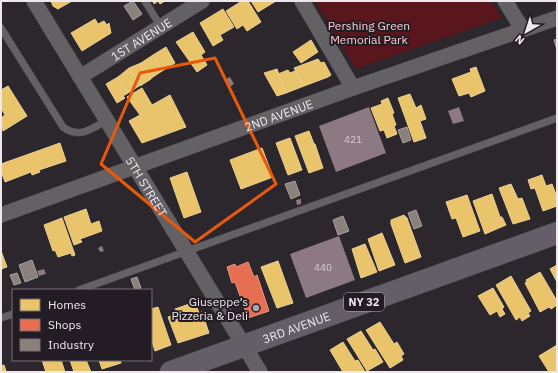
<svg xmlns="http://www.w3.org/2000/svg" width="558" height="373" font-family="'IBM Plex Sans',sans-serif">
	<rect width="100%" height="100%" fill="#2c272c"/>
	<!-- green -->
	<path fill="#59171d" d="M315,1h176l11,17 -146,51z"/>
	<!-- homes -->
	<g fill="#e9c46a" stroke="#eacf92">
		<path d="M51,1h21l-14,8 -5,-3z"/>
		<path d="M153,1h12l-5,3 -2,-3 -4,3z"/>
		<path d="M242,1h6l13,21 -14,9 -4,-6 -6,4 -11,-18z"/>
		<path d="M251,1h25l-18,11z"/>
		<path d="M223,9l11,18 -14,8 3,5 -10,6 -13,-23z"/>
		<path d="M95,19l3,5 6,-3 3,4 2,-2 2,10 -29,18 -11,-18z"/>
		<path d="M193,32l12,20 -4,3 6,10 -10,7 -21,-30z"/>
		<path d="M311,40l7,12 -17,11 -8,-11z"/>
		<path d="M166,47l9,16 -13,8 -9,-16z"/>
		<path d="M153,55l9,16 -12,8 -9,-16z"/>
		<path d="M318,59l3,4 3,-1 7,13 -3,2 -24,9 -10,-18z"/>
		<path d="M141,63l10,16 -11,7 -11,-18z"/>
		<path d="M476,67l9,24 -14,6 -2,-4 -10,3 -7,-17 19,-7 -1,-3z"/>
		<path d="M129,68l10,18 -11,7 -10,-16z"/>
		<path d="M277,69l9,24 -9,3 -13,-23z"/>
		<path d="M288,70l2,3 5,-2 9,15 -18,7 -8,-19z"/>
		<path d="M118,77l10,16 -5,3 2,2 -8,5 -11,-19z"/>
		<path d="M8,86l19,30 -24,15 -2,-13 4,-3 -4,-7v-18z"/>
		<path d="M142,88l10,17 18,-10 16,32 -44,16 -13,-22 11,-6 -13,-18z"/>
		<path d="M410,94l6,14 5,-3 5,14 -6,2 6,17 -12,4 -16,-44z"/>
		<path d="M388,98l6,15 -2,1 4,11 -2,1 3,8 -10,4 -3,-8 -4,1 -9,-23 11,-4 -1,-3z"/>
		<path d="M309,131l5,13h1l8,24 -14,5 -14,-37z"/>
		<path d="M290,138l12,32 -14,5 -12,-32z"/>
		<path d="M60,143l6,18 -27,9 1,2 -8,3 -1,-3 -26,10 -4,-11v-7z"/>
		<path d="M262,148l11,29 -32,12 -11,-29z"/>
		<path d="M187,172l14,40 -17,6 -14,-40z"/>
		<path d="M542,175l4,11 6,-2 5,13v9l-14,5 -8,-23 -4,1 -3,-9z"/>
		<path d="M511,184l7,15 4,-1 8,21 -17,5 -14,-36z"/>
		<path d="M492,194l8,23h2l4,8 -21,9 -12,-33z"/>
		<path d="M467,195l13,36 -17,6 -7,-19 -4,1 -6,-17z"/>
		<path d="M86,209l5,15 8,-3 3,10 -22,8 2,3 -8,3 -10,-28z"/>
		<path d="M404,215l3,3 14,39 -16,6 -14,-39v-4z"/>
		<path d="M62,218l13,37 -3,1 -1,-3 -13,4 -3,-7 -2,1 -9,-26z"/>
		<path d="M382,233l13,32 -16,6 -11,-32z"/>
		<path d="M365,244l12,28 -16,6 -9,-29z"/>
		<path d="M1,251l6,16 -6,2z"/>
		<path d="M278,261l15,42 -16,5 -16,-41z"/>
		<path d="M557,265v17l-7,-13z"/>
		<path d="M540,272l17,29v4l-6,4 -2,-2 -9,5 -15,-29 2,-1 -1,-2z"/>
		<path d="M511,276l20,35 -3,2 2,3 -8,5 -2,-4 -4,3 -20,-35z"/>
		<path d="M493,288l11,19 -2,2 3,5 -5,3 -3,-6 -7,4 -12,-19z"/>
		<path d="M195,302l4,11 3,-1 7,21 -31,10 -10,-26 9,-3 -2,-5z"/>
		<path d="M158,307l13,38 -16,6 -4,-13v-29z"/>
		<path d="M380,322l14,22 3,-2 7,12 -3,2 2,4 -13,8 -24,-38z"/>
		<path d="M361,331l12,19 2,-1 8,13 -16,9 -20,-32z"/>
		<path d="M343,342l12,19 3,-1 7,12h-22l-13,-22z"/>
		<path d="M557,345v27h-8l-10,-16z"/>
		<path d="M42,360h19l4,12h-19z"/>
		<path d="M70,360h16l5,12h-17z"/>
		<path d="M99,360h21l1,3 -19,6z"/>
		<path d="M4,365l2,6 1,1h-6v-6z"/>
	</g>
	<!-- shops -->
	<path fill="#e76f51" stroke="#e99380" d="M248,262l6,15 3,-2 12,36 -21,7 -13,-36 -3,1 -5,-16 8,-3 1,3z"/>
	<!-- industry -->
	<g fill="#8a817c" stroke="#a8a09e">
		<path d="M133,1l9,13 -9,6 -9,-14z"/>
		<path d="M557,39v11l-3,-10z"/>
		<path d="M407,127l4,13 -8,3 -5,-13z"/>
		<path d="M295,181l5,14 -9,4 -6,-15z"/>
		<path d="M416,210l6,16 -8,3 -6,-16z"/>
		<path d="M343,216l6,15 -11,4 -5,-15z"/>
		<path d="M32,260l6,17 -13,5 -6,-17z"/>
		<path d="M17,273l4,10 -7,2 -4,-10z"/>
		<path d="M137,277l4,11 -6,2 -4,-11z"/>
	</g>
	<!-- building -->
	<g fill="#8c7982">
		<path d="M230,77l4,7 -5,3 -5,-7z"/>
		<path d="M369,107l17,46 -50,19 -17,-46z"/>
		<path d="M459,107l5,14 -11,3 -5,-13z"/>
		<path d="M301,199v5l-4,1 -1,-5z"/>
		<path d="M339,236l16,44 -49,18 -16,-44z"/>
		<path d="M102,246l2,5 -4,1 -2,-4z"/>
		<path d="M44,269l2,5 -7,2 -2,-5z"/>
	</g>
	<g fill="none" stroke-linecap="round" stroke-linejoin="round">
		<!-- service casing -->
		<g stroke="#484448" stroke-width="8">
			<g id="service">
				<path d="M145,1l16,26"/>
				<path d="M1,28l62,99c16,12 29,2 44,-7"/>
				<path d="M79,290l478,-172"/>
				<path d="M1,318l12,-4"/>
			</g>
		</g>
		<!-- minor casing -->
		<g stroke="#484448" stroke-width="16">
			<g id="minor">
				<path id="s1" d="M34,1l226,371"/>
				<path d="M302,1l51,87"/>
				<path d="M505,1l18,29"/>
				<path id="s2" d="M80,77l122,-76"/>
				<path id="s3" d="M1,215l352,-127 204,-70"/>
			</g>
		</g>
		<!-- primary casing -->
		<g stroke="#484448" stroke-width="23">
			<g id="primary">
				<path id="s4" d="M171,372l386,-139"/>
			</g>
		</g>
		<!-- service -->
		<use href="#service" stroke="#646164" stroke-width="7"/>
		<!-- minor -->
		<use href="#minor" stroke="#646164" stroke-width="15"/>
		<!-- primary -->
		<use href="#primary" stroke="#635e68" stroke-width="22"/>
	</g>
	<!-- marked area -->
	<path fill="none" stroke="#e8590c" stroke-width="3" stroke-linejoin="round" d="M215,58l61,126 -81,58 -94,-78 39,-91z"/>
	<!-- markers -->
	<circle fill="#aaa4aa" stroke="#241c25" stroke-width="1.5" cx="256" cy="308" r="4"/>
	<g text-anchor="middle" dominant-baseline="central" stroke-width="4" stroke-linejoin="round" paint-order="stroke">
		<!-- number labels -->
		<g font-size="10" fill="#d6ccd3">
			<text x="353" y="139">421</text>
			<text x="323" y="267">440</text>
		</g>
		<!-- shield labels -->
		<rect fill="#241c25" stroke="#b1abb2" stroke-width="1" x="344" y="293" width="40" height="18" rx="3"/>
		<g font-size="11" font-weight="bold" fill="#eee8ee">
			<text x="364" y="302">NY 32</text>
		</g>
		<!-- park labels -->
		<g font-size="12" fill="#fecbc9" stroke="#241c25">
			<text x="369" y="25">Pershing Green<tspan x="369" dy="14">Memorial Park</tspan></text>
		</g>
		<!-- street labels -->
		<g font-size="12" fill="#eee8ee" stroke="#241c25">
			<text stroke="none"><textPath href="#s2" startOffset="72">1ST AVENUE</textPath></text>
			<text stroke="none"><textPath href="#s3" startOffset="295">2ND AVENUE</textPath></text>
			<text stroke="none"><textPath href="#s1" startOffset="217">5TH STREET</textPath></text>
			<text stroke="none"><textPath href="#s4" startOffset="133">3RD AVENUE</textPath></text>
		</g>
		<!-- poi labels -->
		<g font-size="12" fill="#eee8ee" stroke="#241c25" text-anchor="end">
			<text x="248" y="301">Giuseppe’s<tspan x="248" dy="14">Pizzeria &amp; Deli</tspan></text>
		</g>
	</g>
	<!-- border -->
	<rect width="558" height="373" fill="none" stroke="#eee8ee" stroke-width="4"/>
	<!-- legend -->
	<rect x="12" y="289" width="140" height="72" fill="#241c25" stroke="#756e75"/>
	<rect x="20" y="299" width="20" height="12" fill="#e9c46a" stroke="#756e75"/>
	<text x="48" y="309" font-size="12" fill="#eee8ee">Homes</text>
	<rect x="20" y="319" width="20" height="12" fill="#e76f51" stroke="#756e75"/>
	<text x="48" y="329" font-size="12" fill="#eee8ee">Shops</text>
	<rect x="20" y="339" width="20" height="12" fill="#8a817c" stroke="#756e75"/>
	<text x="48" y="349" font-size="12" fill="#eee8ee">Industry</text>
	<!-- north arrow -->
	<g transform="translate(526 32) rotate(219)" stroke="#241c25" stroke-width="3" paint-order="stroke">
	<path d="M0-3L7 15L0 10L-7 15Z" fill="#eee8ee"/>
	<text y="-6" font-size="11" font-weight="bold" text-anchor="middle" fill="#eee8ee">N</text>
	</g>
</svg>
